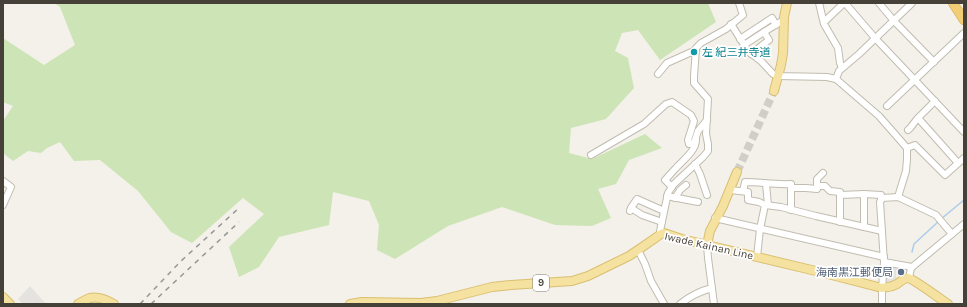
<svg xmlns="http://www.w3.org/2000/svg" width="967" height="307" font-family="Karla,'Noto Sans JP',sans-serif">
	<rect width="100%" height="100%" fill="#f3f1e9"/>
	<!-- green -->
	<path fill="#cde4b6" d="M54,3h654l8,19 -56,38 -22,-30 -16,3 -7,18 13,7 6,30 -28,31 -35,9 -2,25 23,6 53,-25 17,14 -33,12 -13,24 -18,5 13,29 -19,8 -37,-1 -53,-18 -54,19 -53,33 -18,-9 2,-25 -10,-24 -36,-9 -4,33 -50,12 -20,30 -20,10 -10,-30 35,-33 -21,-16 -51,45 -21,-11 -33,-41 -38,-31 -26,1 -14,-19 -13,6 -6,5 -13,-2 -15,10 -10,-8v-32l10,-15 -10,-4v-64l41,27 31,-20 -15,-38z"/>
	<!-- parking -->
	<g fill="#e5e3e0">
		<path d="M886,264l12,1 -2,14 -5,3h-7z"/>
		<path d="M30,286l16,18h-23l-5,-5z"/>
	</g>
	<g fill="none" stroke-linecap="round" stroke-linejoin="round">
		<!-- stream -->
		<g stroke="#abcdea" stroke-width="1.5">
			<path d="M941,219l23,-19"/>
			<path d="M912,252l2,-8 25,-23"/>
		</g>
		<!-- major-tunnel -->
		<path stroke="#d0cec6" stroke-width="8" stroke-dasharray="8 4" stroke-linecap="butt" d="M737,172l37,-81"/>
		<!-- minor casing -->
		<g stroke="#c1bcaf" stroke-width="8">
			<g id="minor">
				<path d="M819,3l5,21 14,24 2,15 2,5"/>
				<path d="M845,3l30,35 89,94"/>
				<path d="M879,3l15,18 40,41"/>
				<path d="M824,22l20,-19"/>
				<path d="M731,24l17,27 13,10 12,13 5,2 49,1 9,2"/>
				<path d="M740,39l32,-21 4,7"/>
				<path d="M744,45l20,-13"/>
				<path d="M751,54l18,-14 -5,-8 16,-10h4"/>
				<path d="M658,74l9,-11 29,-13"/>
				<path d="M935,101l-17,17 40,45"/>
				<path d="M887,106l77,-73"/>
				<path d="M908,130c4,-3 6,-8 10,-12"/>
				<path d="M907,148l8,-3 30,30 19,-17"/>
				<path d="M591,155l53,-31 22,-20 6,-2 19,13 3,6 -6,19 1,4 5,-1 4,-12 9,-11"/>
				<path d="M695,164l5,10 7,21"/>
				<path d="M3,181l8,6 -8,18"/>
				<path d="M766,184l2,21"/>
				<path d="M817,186h8l5,5 10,1v30"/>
				<path d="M672,187l-7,-7c4,-4 7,-8 11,-12 6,-7 20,-17 20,-28"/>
				<path d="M791,188v22"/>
				<path d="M817,188v-9l6,-6"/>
				<path d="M730,190l18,2v8l11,2 6,3 16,2 35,9 66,15"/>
				<path d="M743,191l2,-9c15,0 30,3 46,2v4h15l11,1"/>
				<path d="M840,195l24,-1 17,1v5"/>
				<path d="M667,196l31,6"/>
				<path d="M898,197l8,-26 1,-12v-11l-28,-32 -43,-37 3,-8 20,-17 53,-51"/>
				<path d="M675,198l5,-8 6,-5"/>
				<path d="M631,208l6,-9 27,12"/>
				<path d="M630,211l1,-3 11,7 20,7"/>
				<path d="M715,218l169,39"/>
				<path d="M864,227v-33"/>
				<path d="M661,234l-1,-3 8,-38 5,-8 30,-28 5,-6v-7l-2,-10 2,-35 -14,-16v-7l2,-28 5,-5 25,-14 17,-14 -4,-12"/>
				<path d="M707,245l1,13 6,46"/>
				<path d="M638,250l7,14 6,17 13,23"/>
				<path d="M757,257l3,-28 5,-24"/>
				<path d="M884,262l28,5"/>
				<path d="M909,278l2,-10 53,-44"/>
				<path d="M680,304c9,-7 20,-13 32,-16"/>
				<path d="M882,304v-16l2,-26 -4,-60 2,-4 16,-1 38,18 16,19"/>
			</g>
		</g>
		<!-- major casing -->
		<g stroke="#dabf71" stroke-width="10">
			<g id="major">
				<path d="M774,91l7,-26 2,-12 1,-36 3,-14"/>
				<path d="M707,245l3,-14 13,-25 14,-34"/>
				<path d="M3,297l7,7"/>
				<path d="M78,304c4,-2 8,-5 12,-6 9,-2 17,2 24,6"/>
				<path d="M350,304l12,-2 59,1 16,-2 55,-14 19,-2 61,-4 16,-5 41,-20 9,-6 23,-16 3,-1 18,6 138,33 62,16c5,-1 10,-1 15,-4 3,-2 7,-6 11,-6 6,1 32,21 40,26"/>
			</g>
		</g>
		<!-- highway casing -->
		<g stroke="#d0a446" stroke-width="10">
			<path id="highway" d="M953,3l11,17"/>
		</g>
		<!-- minor -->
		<use href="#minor" stroke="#fff" stroke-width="6"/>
		<!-- major -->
		<use href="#major" stroke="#f5e1a0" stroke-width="8"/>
		<!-- highway -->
		<use href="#highway" stroke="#f1ce76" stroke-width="9"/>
		<!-- rail -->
		<g stroke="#979797" stroke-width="1.5" stroke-dasharray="5 5" stroke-linecap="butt">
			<path d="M140,304l41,-43 59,-54"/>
			<path d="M151,304l88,-82"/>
		</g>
	</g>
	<!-- markers -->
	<circle fill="#0f9aa8" stroke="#fff" stroke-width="1.5" cx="694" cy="52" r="4"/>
	<circle fill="#5c6f8a" stroke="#fff" stroke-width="1.5" cx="901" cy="272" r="4"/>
	<g text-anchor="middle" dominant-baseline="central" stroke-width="3.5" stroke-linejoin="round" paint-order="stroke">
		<!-- shield labels -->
		<rect fill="#fff" stroke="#7e7a74" stroke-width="1" x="533" y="275" width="16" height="16" rx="3"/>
		<g font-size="10" font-weight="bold" fill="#464138">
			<text x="541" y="283">9</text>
		</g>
		<!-- culture labels -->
		<g font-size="11" fill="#0d838f" stroke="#fff" text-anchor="start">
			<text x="702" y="52">左 紀三井寺道</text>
		</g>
		<!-- street labels -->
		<g font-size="11" fill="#464138" stroke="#fff">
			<text transform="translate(709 246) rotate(13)">Iwade Kainan Line</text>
		</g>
		<!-- service labels -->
		<g font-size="11" fill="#4e5e75" stroke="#fff" text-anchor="end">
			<text x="893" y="272">海南黒江郵便局</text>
		</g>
	</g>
	<!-- border -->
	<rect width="967" height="307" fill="none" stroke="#464138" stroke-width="8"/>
</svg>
